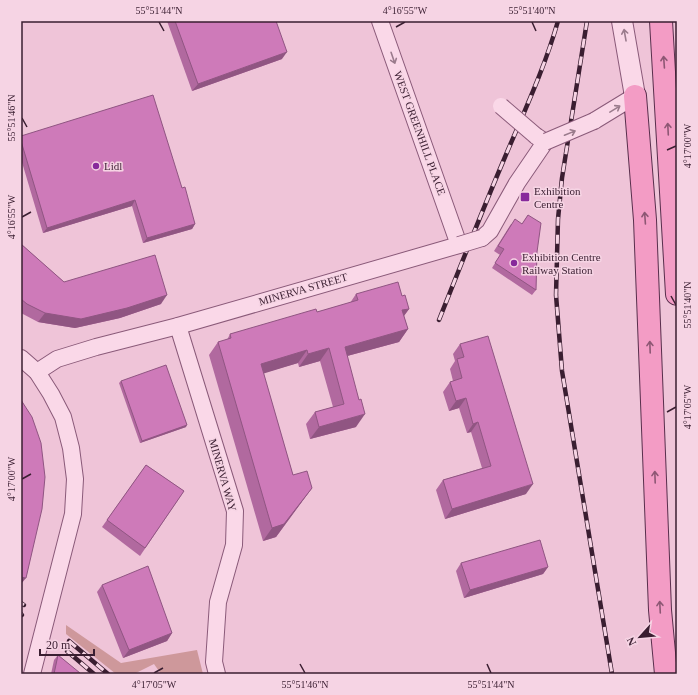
<svg xmlns="http://www.w3.org/2000/svg" width="698" height="695" font-family="'Times New Roman',serif">
	<rect width="100%" height="100%" fill="#efc4d8"/>
	<!-- green -->
	<path fill="#ce989b" d="M66,625l55,38 76,-13 6,24h-42l-7,-10 -20,10h-18l-50,-40z"/>
	<g fill="none" stroke-linecap="round" stroke-linejoin="round">
		<!-- minor casing -->
		<g stroke="#8a5a79" stroke-width="18">
			<g id="minor">
				<path d="M594,121l41,-25"/>
				<path d="M482,238l8,-7 27,-48 28,-41 -9,-6"/>
				<path d="M178,326l57,185 -1,34 -16,57 -4,60 3,12"/>
				<path d="M21,358l16,14 14,22 12,23 8,31 4,31 -2,35 -41,160"/>
				<path d="M37,372l20,-13 39,-12 82,-21 281,-81 -79,-224"/>
			</g>
		</g>
		<!-- tertiary casing -->
		<g stroke="#8a5a79" stroke-width="22">
			<path id="tertiary" d="M622,21l13,75"/>
		</g>
		<!-- primary casing -->
		<g stroke="#582e4c" stroke-width="24">
			<g id="primary">
				<path d="M661,21l16,273"/>
				<path d="M635,96l10,124 15,390 6,64"/>
			</g>
		</g>
		<!-- minor -->
		<use href="#minor" stroke="#fad8e8" stroke-width="16"/>
		<!-- tertiary -->
		<use href="#tertiary" stroke="#fad8e8" stroke-width="20"/>
		<!-- primary -->
		<use href="#primary" stroke="#f39cc5" stroke-width="22"/>
		<!-- rail casing -->
		<g stroke="#3a1e31" stroke-width="4.5">
			<g id="rail">
				<path d="M587,21l-25,157 -4,41 -2,76 6,76 50,303"/>
				<path d="M439,320c22,-55 43,-109 66,-163 19,-45 40,-90 53,-136"/>
				<path d="M21,603l3,2"/>
				<path d="M21,614l1,1"/>
				<path d="M69,641l39,33"/>
				<path d="M67,651l27,23"/>
			</g>
		</g>
		<!-- rail -->
		<use href="#rail" stroke="#f6d4e4" stroke-width="3" stroke-dasharray="9" stroke-linecap="butt"/>
		<!-- minor-bridge casing -->
		<g stroke="#8a5a79" stroke-width="18" stroke-linecap="butt">
			<g id="minor-bridge">
				<path d="M501,106l35,30"/>
				<path d="M545,142l49,-21"/>
				<path d="M459,245l23,-7"/>
			</g>
		</g>
		<!-- minor-bridge -->
		<use href="#minor-bridge" stroke="#fad8e8" stroke-width="16"/>
	</g>
	<!-- wall -->
	<g fill="#b1699f">
		<path d="M167,21h109l6,38 -90,32z"/>
		<path d="M21,136l161,52 13,36 -3,5 -49,14 -11,-37 -89,27 -22,-74z"/>
		<path d="M528,215l9,37 -1,38 -4,5 -40,-27 8,-13 -6,-4 17,-27h11z"/>
		<path d="M21,244l43,38 97,22 -41,14 -45,10 -37,-6 -17,-9z"/>
		<path d="M356,294l46,2 7,13 -5,7 4,13 -9,13 -52,14 9,71 -46,12 -4,-15 9,-12 18,-5 -13,-46 -21,6 -1,-4 -35,10 30,102 19,13 -36,49 -13,4 -54,-186 9,-13 9,-2 3,-6 87,-22 33,-9z"/>
		<path d="M460,344l66,150 -81,25 -9,-29 7,-10 39,-12 -11,-36 -4,1 -8,-25 -10,3 -6,-19 7,-10 3,-1 -3,-12 5,-8 -2,-7z"/>
		<path d="M121,381l65,46 -46,16 -21,-60z"/>
		<path d="M146,465l38,26 -44,65 -38,-29z"/>
		<path d="M461,563l87,4 -5,7 -79,24 -8,-27z"/>
		<path d="M102,585l70,48 -5,8 -44,17 -26,-66z"/>
		<path d="M58,655l22,19h-29l3,-14z"/>
	</g>
	<!-- shaded-wall -->
	<g fill="#905582">
		<path d="M287,52l-5,7 -90,32 6,-7z"/>
		<path d="M135,200l-3,6 -89,27 4,-5z"/>
		<path d="M195,224l-3,5 -49,14 4,-5z"/>
		<path d="M167,295l-6,9 -41,14 -45,10 -37,-6 7,-9z"/>
		<path d="M409,309l-9,12 2,-11z"/>
		<path d="M408,329l-9,13 -63,17 9,-12z"/>
		<path d="M329,348l-9,13 -21,6 9,-13z"/>
		<path d="M307,350l-9,13 -46,14 9,-13z"/>
		<path d="M466,398l-7,10 -10,3 7,-10z"/>
		<path d="M365,414l-9,13 -46,12 9,-12z"/>
		<path d="M478,422l-7,10 -4,1 6,-9z"/>
		<path d="M187,425l-1,2 -46,16 2,-2z"/>
		<path d="M533,484l-7,10 -81,25 7,-10z"/>
		<path d="M312,488l-36,49 -13,4 9,-13z"/>
		<path d="M548,567l-5,7 -79,24 6,-8z"/>
		<path d="M21,577l5,1 -5,6z"/>
		<path d="M172,633l-5,8 -44,17 6,-8z"/>
	</g>
	<!-- building -->
	<g fill="#ce7ab9" stroke="#905582">
		<path d="M175,21h101l11,31 -89,32z"/>
		<path d="M153,95l29,93 3,-1 10,37 -48,14 -12,-38 -88,28 -26,-87v-5z"/>
		<path d="M528,215l13,8 -4,29 -1,38 -41,-27 9,-14 -6,-3 17,-27 7,5z"/>
		<path d="M21,244l43,38 91,-27 12,40 -40,13 -46,11 -36,-6 -18,-9 -6,-5z"/>
		<path d="M398,282l4,14 3,-1 4,14 -7,1 6,19 -63,18 14,53 2,-1 4,15 -46,13 -4,-15 29,-8 -15,-56 -21,6 -1,-4 -46,14 32,111 14,-4 5,17 -28,36 -12,4 -54,-186 13,-4 -1,-4 86,-25 1,3 41,-12 -2,-6z"/>
		<path d="M488,336l45,148 -81,25 -9,-29 48,-14 -13,-44 -5,2 -7,-26 -10,3 -6,-19 12,-4 -5,-19 7,-2 -4,-13z"/>
		<path d="M166,365l21,60 -45,16 -21,-60z"/>
		<path d="M21,400l11,17 9,26 4,34 -3,32 -16,69 -5,-1z"/>
		<path d="M146,465l38,26 -39,57 -38,-28z"/>
		<path d="M540,540l8,27 -78,23 -9,-27z"/>
		<path d="M148,566l24,67 -43,17 -27,-65z"/>
		<path d="M58,655l22,18v1h-26z"/>
	</g>
	<!-- one-way arrows -->
	<defs><path id="oneway-shaft" d="M-6 0H5M1.5-3L5.5 0L1.5 3" fill="none" stroke-width="1.6" stroke-linecap="round" stroke-linejoin="round"/></defs>
	<g stroke="#9a7b8c">
		<use href="#oneway-shaft" transform="translate(625 35) rotate(-100)"/>
		<use href="#oneway-shaft" transform="translate(393 58) rotate(71)"/>
		<use href="#oneway-shaft" transform="translate(615 109) rotate(-31)"/>
		<use href="#oneway-shaft" transform="translate(570 133) rotate(-22)"/>
	</g>
	<g stroke="#8d5774">
		<use href="#oneway-shaft" transform="translate(664 62) rotate(-94)"/>
		<use href="#oneway-shaft" transform="translate(668 129) rotate(-93)"/>
		<use href="#oneway-shaft" transform="translate(645 218) rotate(-94)"/>
		<use href="#oneway-shaft" transform="translate(650 347) rotate(-92)"/>
		<use href="#oneway-shaft" transform="translate(655 477) rotate(-92)"/>
		<use href="#oneway-shaft" transform="translate(660 607) rotate(-93)"/>
	</g>
	<!-- ticks -->
	<path fill="none" stroke="#3a1e31" stroke-width="1.5" d="M159,22l5,9M532,22l4,9M396,27l9,-5M22,118l5,9M667,150l9,-4M22,217l9,-5M671,296l5,9M667,412l9,-5M22,479l9,-5M300,664l5,9M487,664l4,9M154,673l9,-5"/>
	<!-- markers -->
	<g fill="#87299b" stroke="#f6d4e4" stroke-width="1.5">
		<circle cx="96" cy="166" r="4"/>
		<rect x="520" y="192" width="10" height="10" rx="2"/>
		<circle cx="514" cy="263" r="4"/>
	</g>
	<g text-anchor="middle" dominant-baseline="central" stroke-width="3" stroke-linejoin="round" paint-order="stroke">
		<!-- street labels -->
		<g font-size="11" fill="#3a1e31" stroke="#f6d4e4">
			<text transform="translate(420 133) rotate(70)">WEST GREENHILL PLACE</text>
			<text transform="translate(303 289) rotate(-16)">MINERVA STREET</text>
			<text transform="translate(223 475) rotate(74)">MINERVA WAY</text>
		</g>
		<!-- poi labels -->
		<g font-size="11" fill="#3a1e31" stroke="#f6d4e4" text-anchor="start">
			<text x="104" y="166">Lidl</text>
			<text x="534" y="191">Exhibition<tspan x="534" dy="13">Centre</tspan></text>
			<text x="522" y="257">Exhibition Centre<tspan x="522" dy="13">Railway Station</tspan></text>
		</g>
	</g>
	<!-- border -->
	<rect width="698" height="695" fill="none" stroke="#f6d4e4" stroke-width="44"/>
	<!-- north arrow -->
	<g transform="translate(640 637) rotate(243)" stroke="#f6d4e4" stroke-width="3" paint-order="stroke">
	<path d="M0-3L7 15L0 10L-7 15Z" fill="#3a1e31"/>
	<text y="-6" font-size="11" font-weight="bold" text-anchor="middle" fill="#3a1e31">N</text>
	</g>
	<!-- scale -->
	<path d="M40 649v6h54v-6" fill="none" stroke="#3a1e31" stroke-width="2"/>
	<text x="46" y="649" font-size="12" fill="#3a1e31" stroke="#f6d4e4" stroke-width="3" paint-order="stroke">20 m</text>
	<rect x="22" y="22" width="654" height="651" fill="none" stroke="#3a1e31" stroke-width="1.5"/>
	<g font-size="10" text-anchor="middle" fill="#3a1e31">
		<text x="159" y="14">55°51'44"N</text>
		<text x="405" y="14">4°16'55"W</text>
		<text x="532" y="14">55°51'40"N</text>
		<text transform="translate(11 118) rotate(-90)" y="4">55°51'46"N</text>
		<text transform="translate(687 146) rotate(-90)" y="4">4°17'00"W</text>
		<text transform="translate(11 217) rotate(-90)" y="4">4°16'55"W</text>
		<text transform="translate(687 305) rotate(-90)" y="4">55°51'40"N</text>
		<text transform="translate(687 407) rotate(-90)" y="4">4°17'05"W</text>
		<text transform="translate(11 479) rotate(-90)" y="4">4°17'00"W</text>
		<text x="154" y="688">4°17'05"W</text>
		<text x="305" y="688">55°51'46"N</text>
		<text x="491" y="688">55°51'44"N</text>
	</g>
</svg>
